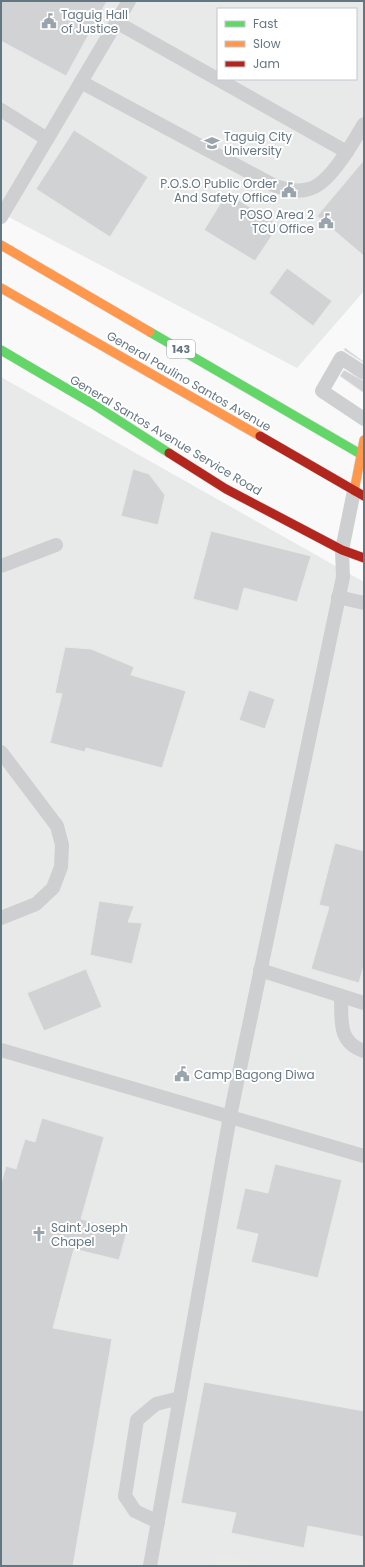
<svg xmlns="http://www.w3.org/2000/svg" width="365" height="1567" font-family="Poppins,sans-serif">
	<rect width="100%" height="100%" fill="#f9f9f9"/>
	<!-- built -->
	<g fill="#e8e9e9" fill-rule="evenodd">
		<path d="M1,1h363v290l-67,77 -296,-155zM218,9h138v70h-138z"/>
		<path d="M1,377l363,205v984h-363z"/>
	</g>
	<!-- green -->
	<path fill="#e8ebe6" d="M218,1553l52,13h-56z"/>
	<!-- building -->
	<g fill="#d0d2d3" stroke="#e8e8e8">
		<path d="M1,1h106l-41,75 -65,-35z"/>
		<path d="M74,130l74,47 -38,60 -74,-48z"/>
		<path d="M364,160v96l-47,-40z"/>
		<path d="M227,193l52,32 -24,36 -51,-31z"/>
		<path d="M287,268l45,33 -19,25 -44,-33z"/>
		<path d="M345,348l19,14v1l-20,-13z"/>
		<path d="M344,370l20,11v12l-24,-17z"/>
		<path d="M133,469l16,5 16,21 -7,30 -37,-9z"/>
		<path d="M211,531l100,25 -14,46 -53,-14 -6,23 -45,-12z"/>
		<path d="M65,647l26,2 43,18 -3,8 55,16 -24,77 -76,-20 -1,4 -35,-9 12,-49 -7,-1z"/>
		<path d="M249,690l26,9 -10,30 -26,-9z"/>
		<path d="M335,843l29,8v114l-5,18 -48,-14 18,-62 -10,-2z"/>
		<path d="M99,901l35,5 -6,16 14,1 -10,41 -42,-9z"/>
		<path d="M86,969l16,38 -58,24 -17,-38z"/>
		<path d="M42,1118l62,19 -23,82 46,12 -8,29 -45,-11 -21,79 59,11 -39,227h-72v-382l5,-18 10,3 9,-30 10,3z"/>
		<path d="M275,1164l67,16 -24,98 -67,-16 7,-28 -22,-5 9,-41 23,5z"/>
		<path d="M204,1382l160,29v126l-56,-11 -4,22 -73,-15 5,-20 -55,-10z"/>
	</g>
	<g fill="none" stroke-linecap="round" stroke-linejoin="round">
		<!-- fast casing -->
		<g stroke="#d5d6d7" stroke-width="10">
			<g id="fast">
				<path d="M150,332l214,124"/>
				<path d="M1,350l92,54 76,49"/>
			</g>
		</g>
		<!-- slow casing -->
		<g stroke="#d5d6d7" stroke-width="10">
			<g id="slow">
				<path d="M1,245l149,87"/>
				<path d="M1,288l259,148"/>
				<path d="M354,491l10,-51"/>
			</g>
		</g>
		<!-- jam casing -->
		<g stroke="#d5d6d7" stroke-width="10">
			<g id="jam">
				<path d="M260,436l104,60"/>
				<path d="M169,453l57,36 116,61 22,8"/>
			</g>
		</g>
		<!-- lane -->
		<g stroke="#cecfd0" stroke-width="14">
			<path d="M116,22l231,130"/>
			<path d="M81,82l192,103c11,4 24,8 36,4 21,-5 44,-47 55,-65"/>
			<path d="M1,110l46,29"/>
			<path d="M1,217l128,-216"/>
			<path d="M364,373l-23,-15 -19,33 42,28"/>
			<path d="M1,566l55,-21"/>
			<path d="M338,597l26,6"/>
			<path d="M1,752l56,74 5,19 -1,22 -8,21 -17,16 -35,14"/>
			<path d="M260,970l104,33"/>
			<path d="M341,996c1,24 -4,46 23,55"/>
			<path d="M1,1050l363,106"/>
			<path d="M158,1522l-23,-11 -10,-15 12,-76 19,-16 24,-6"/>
			<path d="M150,1566l80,-450 113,-539 -1,-27 12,-59"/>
		</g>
		<!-- fast -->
		<use href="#fast" stroke="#63d668" stroke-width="9"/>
		<!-- slow -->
		<use href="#slow" stroke="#ff974d" stroke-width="9"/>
		<!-- jam -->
		<use href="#jam" stroke="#b3261e" stroke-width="9"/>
	</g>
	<!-- icons -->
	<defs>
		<g id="civic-bare" transform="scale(1.2)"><path d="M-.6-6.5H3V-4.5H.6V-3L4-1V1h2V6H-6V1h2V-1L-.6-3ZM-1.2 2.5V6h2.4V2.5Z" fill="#99a4ac" stroke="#fff" stroke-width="2.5" paint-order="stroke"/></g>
		<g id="university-bare" transform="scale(1.2)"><path d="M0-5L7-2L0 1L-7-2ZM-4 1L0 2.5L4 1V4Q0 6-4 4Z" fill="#99a4ac" stroke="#fff" stroke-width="2.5" paint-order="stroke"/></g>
		<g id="church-bare" transform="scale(1.2)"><path d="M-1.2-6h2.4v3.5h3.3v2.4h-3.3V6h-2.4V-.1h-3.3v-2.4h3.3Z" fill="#99a4ac" stroke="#fff" stroke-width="2.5" paint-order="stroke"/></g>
	</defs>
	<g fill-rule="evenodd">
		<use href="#civic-bare" x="49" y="21"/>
		<use href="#university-bare" x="212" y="143"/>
		<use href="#civic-bare" x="289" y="190"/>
		<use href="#civic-bare" x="326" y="221"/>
		<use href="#civic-bare" x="182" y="1074"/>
		<use href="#church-bare" x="39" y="1234"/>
	</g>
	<g text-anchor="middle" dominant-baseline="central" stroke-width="4" stroke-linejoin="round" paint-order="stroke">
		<!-- shield labels -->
		<rect fill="#fff" stroke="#939fa8" stroke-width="1" x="167" y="340" width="28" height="18" rx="3"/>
		<g font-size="11" font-weight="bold" fill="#657683">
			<text x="181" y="349">143</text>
		</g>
		<!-- poi labels -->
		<g font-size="12" fill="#657683" stroke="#fff" text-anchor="start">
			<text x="61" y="14">Taguig Hall<tspan x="61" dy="14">of Justice</tspan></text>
			<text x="224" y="136">Taguig City<tspan x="224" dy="14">University</tspan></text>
			<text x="277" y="183" text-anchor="end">P.O.S.O Public Order<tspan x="277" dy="14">And Safety Office</tspan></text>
			<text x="314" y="214" text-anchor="end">POSO Area 2<tspan x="314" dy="14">TCU Office</tspan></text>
			<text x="194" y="1074">Camp Bagong Diwa</text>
			<text x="51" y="1227">Saint Joseph<tspan x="51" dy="14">Chapel</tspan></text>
		</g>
		<!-- street labels -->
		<g font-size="12" fill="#657683" stroke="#fff">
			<text transform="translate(189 381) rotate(30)">General Paulino Santos Avenue</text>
			<text transform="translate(166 435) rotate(31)">General Santos Avenue Service Road</text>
		</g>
	</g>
	<!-- border -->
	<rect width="365" height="1567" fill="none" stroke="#657683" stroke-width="4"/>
	<!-- legend -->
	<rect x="217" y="8" width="140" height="72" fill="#ffffff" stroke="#c1c8cd"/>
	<rect x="225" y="21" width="20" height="6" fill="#63d668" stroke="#c1c8cd"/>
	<text x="253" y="28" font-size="12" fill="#657683">Fast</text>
	<rect x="225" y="41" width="20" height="6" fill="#ff974d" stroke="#c1c8cd"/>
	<text x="253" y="48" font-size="12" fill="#657683">Slow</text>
	<rect x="225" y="61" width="20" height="6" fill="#b3261e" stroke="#c1c8cd"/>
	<text x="253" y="68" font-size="12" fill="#657683">Jam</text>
</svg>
